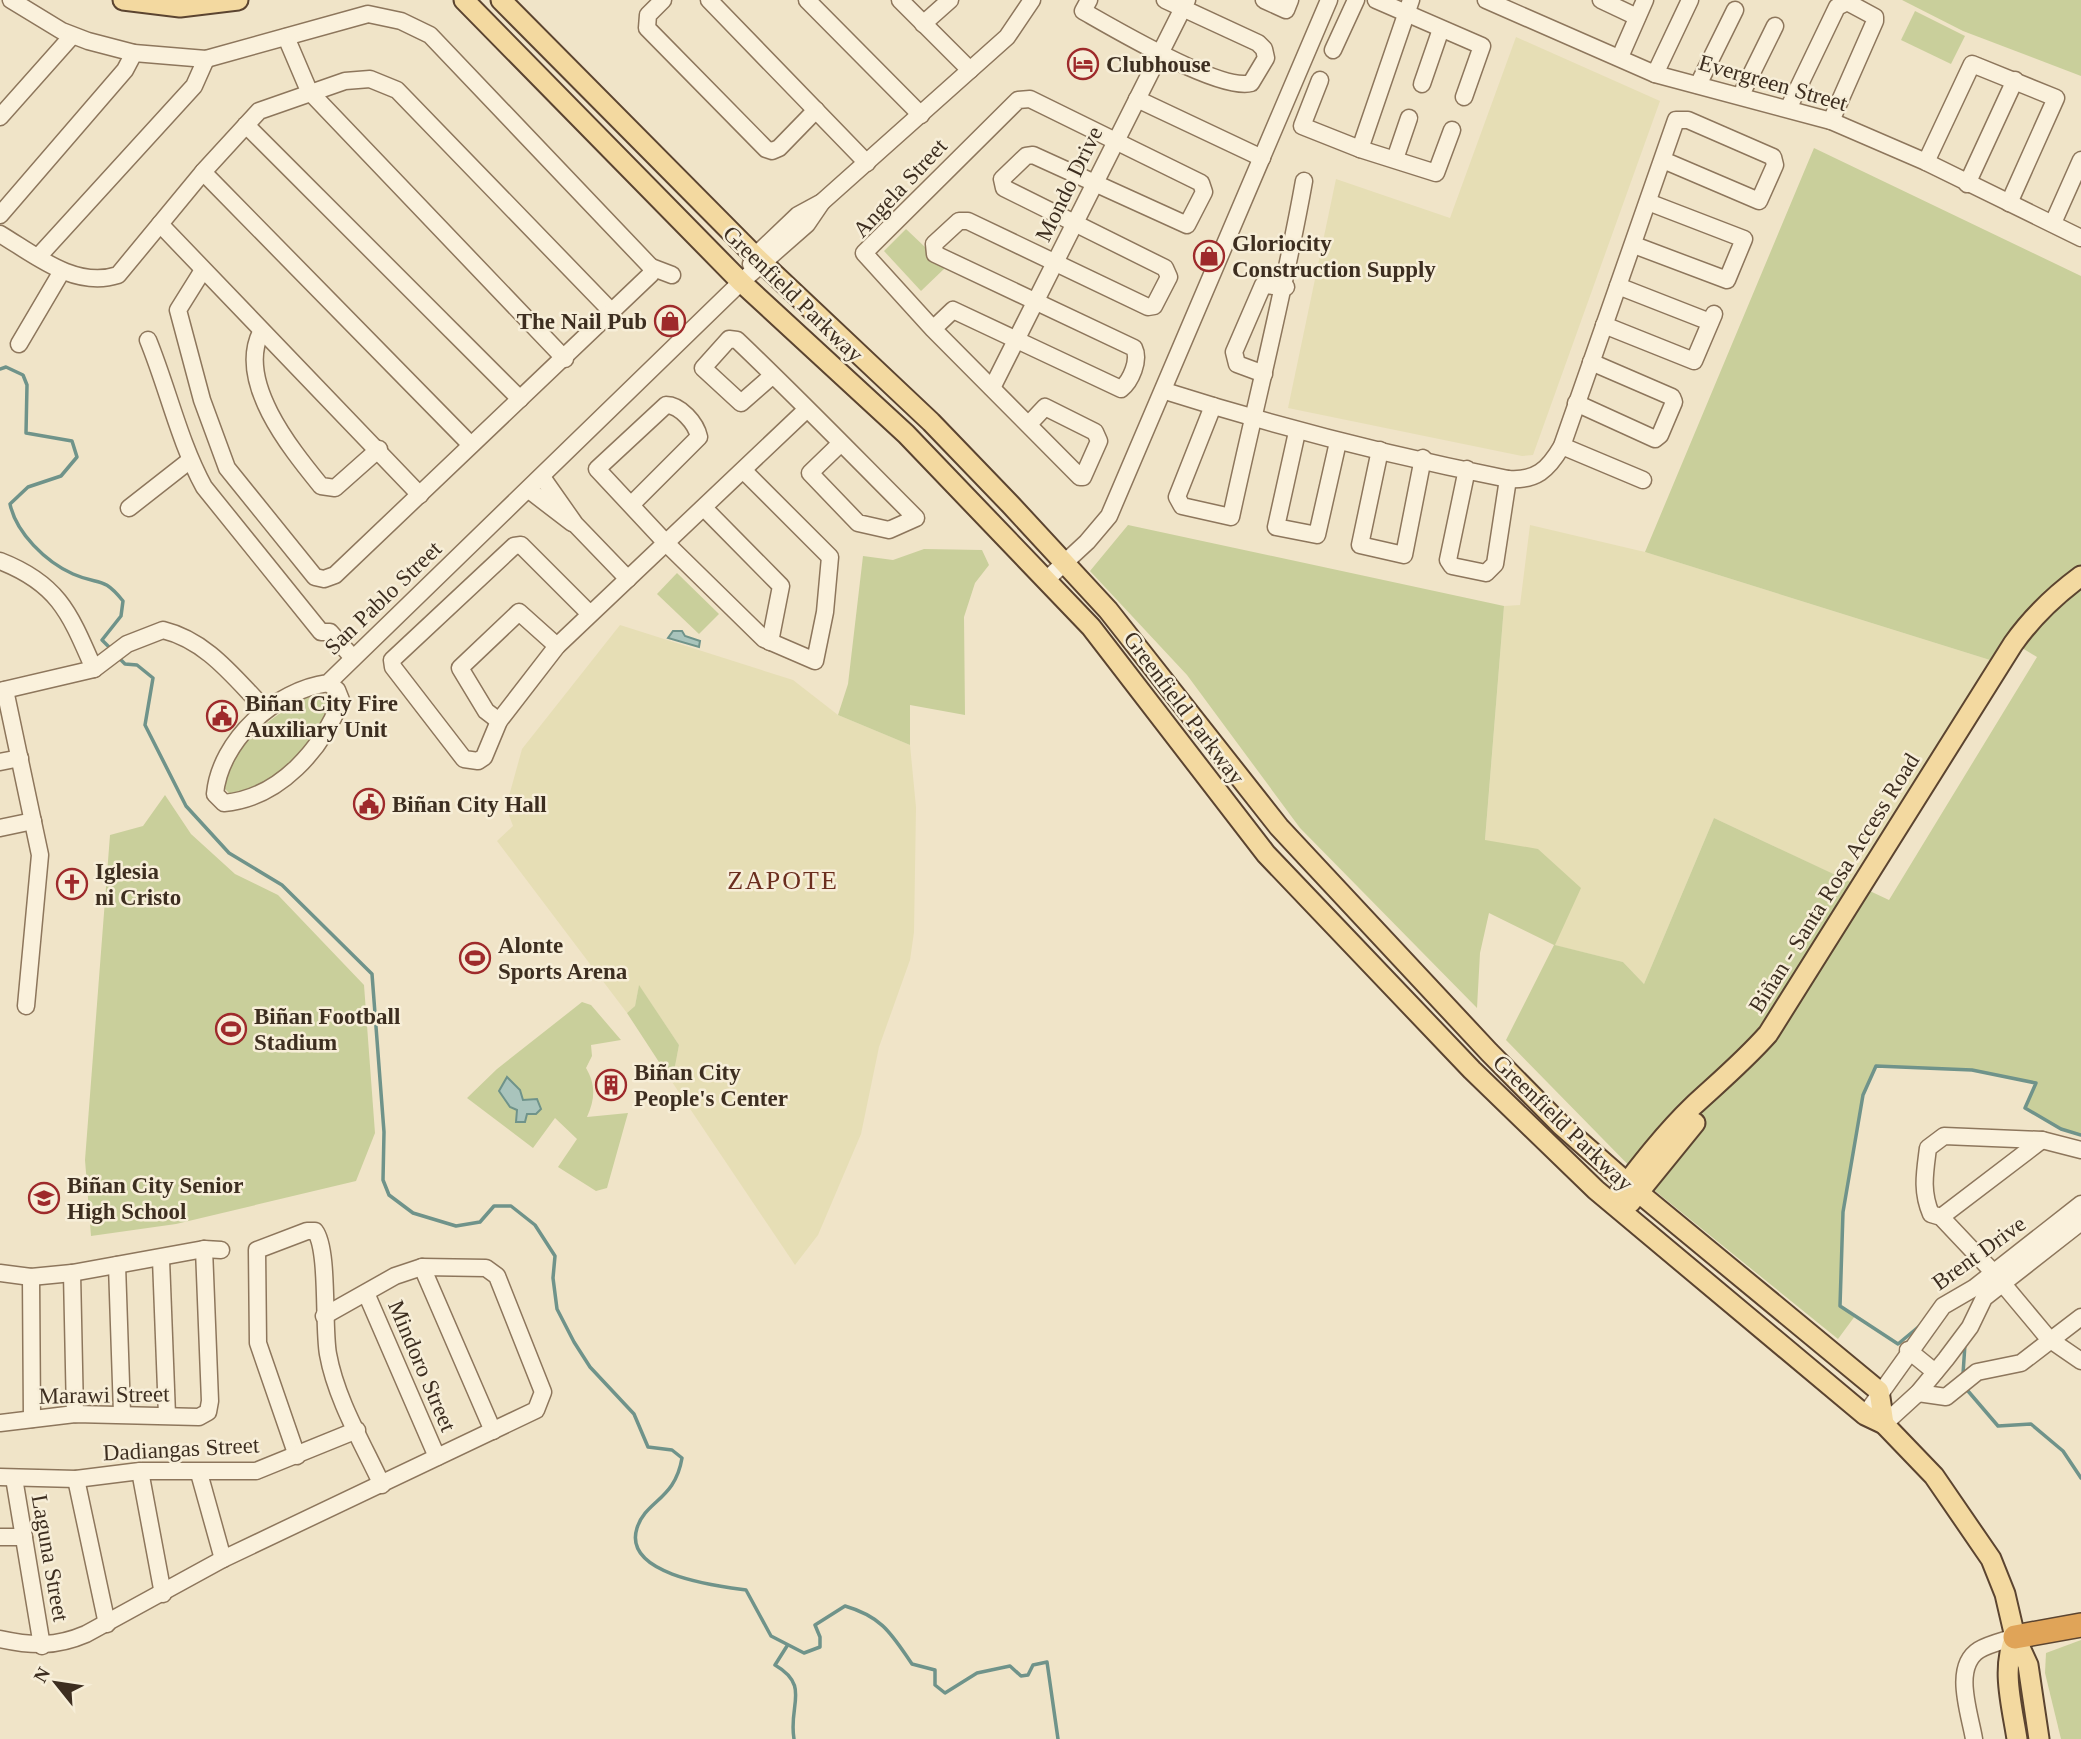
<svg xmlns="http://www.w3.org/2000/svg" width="2081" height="1739" font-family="'Times New Roman',serif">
	<rect width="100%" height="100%" fill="#f0e4c8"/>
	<!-- farmland -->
	<g fill="#e6deb5">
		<path d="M1516,37l144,64 -127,354 -11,1 -234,-48 48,-229 114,39z"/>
		<path d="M1530,525l115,27 345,108 -136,224 -140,-66 -70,166 -21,-22 -69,-17 -69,-104 19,-235 16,-1z"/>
		<path d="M620,625l173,55 45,35 72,30 6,62 -2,125 -4,28 -31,87 -18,87 -43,101 -23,30 -123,-183 7,-37 -40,-59 -4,20 -8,7 -130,-172 16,-15 -7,-19 16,-58z"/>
	</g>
	<!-- green -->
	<g fill="#c9cf9b">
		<path d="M1902,0h179v76l-118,-45z"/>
		<path d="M1915,11l50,25 -14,28 -50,-24z"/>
		<path d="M1814,148l267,128v859l-20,-6 -36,-21 11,-25 -64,-13 -96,-4 -13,29 -20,117 -3,94 15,10 -17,23 -189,-153 -143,-146 48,-95 -65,-32 -9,40 -3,55 -177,-180 -113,-153 -97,-104 38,-46 376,81 -19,234 53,9 43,39 -26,57 68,17 21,22 70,-166 175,82 148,-243 -33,-20 -14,23 -345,-108z"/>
		<path d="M906,229l40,38 -25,24 -37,-40z"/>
		<path d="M924,549l58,1 7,15 -14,18 -11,34 1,98 -55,-10v40l-72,-30 10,-31 15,-128 30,4z"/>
		<path d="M677,573l42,41 -20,20 -42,-40z"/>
		<path d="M312,694l14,3 3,14c-25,40 -50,75 -99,83l-6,-6c5,-44 53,-75 88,-94z"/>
		<path d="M165,795l26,39 44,40 43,21 86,90 11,148 -19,48 -180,43 -85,12 -6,-76 25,-325 33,-9z"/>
		<path d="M639,985l40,60 -7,37 -45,-69 8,-7z"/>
		<path d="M582,1002l9,3 30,35 -30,5 1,11 -6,12c10,17 9,31 1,49l41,-4 -21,75 -11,3 -38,-24 19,-28 -22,-21 -22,30 -66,-50 30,-29z"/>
		<path d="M2081,1640v99h-20l-16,-66 1,-20z"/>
	</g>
	<!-- water -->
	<g fill="#a9c4bc" stroke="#6f938a" stroke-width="2">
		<path d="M673,631h9l3,5 15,5 -1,6 -31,-9z"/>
		<path d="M507,1077l13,13 3,10 14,-1 4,10 -5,5h-9l-2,8h-9l1,-12 -7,-3 -11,-16z"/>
	</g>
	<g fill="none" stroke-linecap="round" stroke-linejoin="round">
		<!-- stream -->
		<g stroke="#6f938a" stroke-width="3.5">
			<path d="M0,369l6,-2 17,8 4,10 -1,48 46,8 5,16 -16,19 -33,11 -18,17c6,29 36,58 63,70 27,12 29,1 50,27l-2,15 -19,24 9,9"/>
			<path d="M118,657l7,7 12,1 16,13 -8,47 41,81 43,47 53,32 90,89 12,158 -1,48 6,15 24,18 43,13 24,-4 14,-16h17l24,19 20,31 -2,22 4,31 17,33 16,25 44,47 14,33 24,3 10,8c-7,42 -36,42 -45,70 -15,47 80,58 109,62l25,46 33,17 16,-6v-10l-5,-12 30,-19c38,11 47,29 67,58l23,6v15l10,8 32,-20 33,-7 11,10 7,-1 5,-10 14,-3 11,77"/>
			<path d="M1922,1324l-24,20 -58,-38 3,-94 20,-117 13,-29 96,4 64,13 -11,25 36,21 20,6"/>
			<path d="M1963,1374l2,-30"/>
			<path d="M1968,1391l30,35 33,-2 32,27 18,27"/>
			<path d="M787,1646l-12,19c36,21 13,40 19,74"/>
		</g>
		<!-- minor casing -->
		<g stroke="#8d765c" stroke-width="19">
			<g id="minor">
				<path d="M11,0l51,31 26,10 46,12 72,6 162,-45 33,7 29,14 221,232"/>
				<path d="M663,0l-15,15 -1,13 119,121 6,2 7,-3 37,-38"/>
				<path d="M709,0l158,163"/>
				<path d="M807,0l114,115"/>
				<path d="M900,0l70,70"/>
				<path d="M1089,0l-6,11c30,17 138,81 168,72l15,-25 -2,-9 -6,-6 -93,-43"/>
				<path d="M1264,0l22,10 4,-10"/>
				<path d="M1376,0l106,46 -18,51"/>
				<path d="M1486,0l169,74 176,47 95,41 155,76"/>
				<path d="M1601,0l36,17"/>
				<path d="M923,24l27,-24"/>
				<path d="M286,37l23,54 256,268"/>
				<path d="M1333,50l23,-50"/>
				<path d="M1620,57l25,-57"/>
				<path d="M1655,74l35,-74"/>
				<path d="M1320,80l-18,46 58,23 76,24 16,-43"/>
				<path d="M1422,84l19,-55"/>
				<path d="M1698,85l37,-75"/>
				<path d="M1741,95l34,-69"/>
				<path d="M1137,99l125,59"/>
				<path d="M1789,107l48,-100 10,-5 28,15v4l-44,100"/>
				<path d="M0,117l72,-81"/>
				<path d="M246,125l274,274"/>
				<path d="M1360,149l51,-149"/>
				<path d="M1395,159l14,-41"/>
				<path d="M1926,162l46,-98 84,34 -47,105"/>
				<path d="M203,172l268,273"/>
				<path d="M1967,184l48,-104"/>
				<path d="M0,215l125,-145 9,-17"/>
				<path d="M2053,223l28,-63"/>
				<path d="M160,224l260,271"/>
				<path d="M0,234c35,21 75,55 118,41l85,-103 56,-61 86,-30 25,-2 27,11 216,223"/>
				<path d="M1634,245l93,35 17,-41 -96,-37"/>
				<path d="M38,257l156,-171 12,-27"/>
				<path d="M751,264l4,-8 43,-41 24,-13 185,-165 25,-37"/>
				<path d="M203,270l-25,40 24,90 25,68 88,109 9,2 11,-4 316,-301v-7l21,8"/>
				<path d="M1618,286l92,36"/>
				<path d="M1604,325l90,36 20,-47"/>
				<path d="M933,329l20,-19 168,79c10,-8 19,-29 13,-41l-199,-94 -1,-10 25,-23h9l180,86 6,-1 15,-29 -4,-9 -161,-80 -2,-9 24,-23 7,-1 154,70 17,-33 -3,-9 -171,-84 -12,1 -154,153 69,76 147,148h3l16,-36 -4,-9 -50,-25 -16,17"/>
				<path d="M261,332c-25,50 30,117 60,154l14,2 44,-39"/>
				<path d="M148,340c20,49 31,101 56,147l117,145h9l23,26"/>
				<path d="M19,344l43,-73"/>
				<path d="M1264,374l-27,-10 -3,-12 29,-67 23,2"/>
				<path d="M773,375l-32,28 -38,-35 26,-29 8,1c61,58 120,119 179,178l-27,12 -31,-7 -48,-50 31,-30"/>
				<path d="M992,388l195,-388"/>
				<path d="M1165,391c113,36 227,65 343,88l-13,85 -9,9 -34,-7 -4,-6 19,-91"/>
				<path d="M1576,403l79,36 5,-4 14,-33 -2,-5 -81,-35"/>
				<path d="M1213,406l-36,91 5,9 49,11c24,-112 53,-223 73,-336"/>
				<path d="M1297,432l-21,95 41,8 21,-93"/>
				<path d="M1562,446l81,34"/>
				<path d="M1380,450l-20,95 44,10 19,-97"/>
				<path d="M542,477l33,47 53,55"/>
				<path d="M1508,479c28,2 40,-9 54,-33l114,-326h12l85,37 2,8 -16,36 -96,-41"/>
				<path d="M529,490l43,33"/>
				<path d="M631,505l68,-68c-3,-14 -19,-32 -33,-32l-69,64 70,75 97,95 51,22 10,-49 5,-55 -86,-86"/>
				<path d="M129,508l60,-47"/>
				<path d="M705,509l76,77 -11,56"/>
				<path d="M0,561c59,23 70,53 94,108"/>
				<path d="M1046,580l41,-38 22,-26 220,-516"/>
				<path d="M590,614l-69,-69 -7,1 -122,114 1,7 71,92 14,2 6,-4 15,-36 58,-75 249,-236"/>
				<path d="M328,683l9,7 4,10c-19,49 -61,98 -117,103l-9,-9c5,-54 61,-104 113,-111l413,-401 66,-58 15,-22"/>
				<path d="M5,690l35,165 -14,151"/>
				<path d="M0,691l94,-22 33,-25 36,-14c45,11 72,49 103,80"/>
				<path d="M499,721l-13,-10 -26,-43 59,-56 38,34"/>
				<path d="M0,762l20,-4"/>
				<path d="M0,828l33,-7"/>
				<path d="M2081,1150l-39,-10 -98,-4 -16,12c-3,24 -7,43 3,66l10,3 52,55 56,67 32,22"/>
				<path d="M1941,1217l101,-77"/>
				<path d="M161,1259l6,156"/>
				<path d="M117,1265l5,148"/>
				<path d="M422,1267l71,164"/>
				<path d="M0,1273l31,4 41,-4 132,-24 17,1"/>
				<path d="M72,1273l3,141"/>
				<path d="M31,1277l1,142"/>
				<path d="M366,1293l71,164"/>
				<path d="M1908,1350l27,22"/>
				<path d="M1918,1393l28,4 31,-25 44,-9 60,-46"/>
				<path d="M1865,1415l78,-109 31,-18 107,-84"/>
				<path d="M0,1423l75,-9 124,3 9,-5 2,-11 -6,-152"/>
				<path d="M1884,1424l34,-31 28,-34 24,-32 14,-29 97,-76"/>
				<path d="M297,1456l-39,-113 -1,-93 50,-19h8c14,18 8,96 13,123 8,45 35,90 54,131"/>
				<path d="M140,1471l23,123"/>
				<path d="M199,1473l24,86"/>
				<path d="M0,1477l76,2 64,-8h116l101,-41"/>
				<path d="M14,1478l28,168"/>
				<path d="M76,1479l31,145"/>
				<path d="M0,1537h24"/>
				<path d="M0,1639c32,7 56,8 86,-5l137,-75 313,-149 7,-18 -46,-116 -11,-8 -64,-1 -27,9 -71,40"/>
				<path d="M1974,1739c-4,-25 -22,-72 5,-89 10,-6 24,-9 36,-13"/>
			</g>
		</g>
		<!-- major casing -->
		<g stroke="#5b4430" stroke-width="23">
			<g id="major">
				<path d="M123,0l57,7 58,-7"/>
				<path d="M464,0l277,282 165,152 185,193 175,227 206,216 124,120 269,225 19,9 50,52 57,83 14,35 10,43 13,28 11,74"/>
				<path d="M501,0l254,256 176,166 79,82 98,106 171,217 210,225 72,73 66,58 252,208 5,33"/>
				<path d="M1619,1193c23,-30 47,-61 74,-87 26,-24 51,-45 75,-72l245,-390c19,-27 41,-48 68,-68"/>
				<path d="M1630,1203l65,-80"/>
				<path d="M2015,1637c-14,31 -3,69 2,102"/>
			</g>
		</g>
		<!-- highway casing -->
		<g stroke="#5b4430" stroke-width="26">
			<path id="highway" d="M2015,1637l66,-12"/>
		</g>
		<!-- minor -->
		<use href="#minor" stroke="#faf1dc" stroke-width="16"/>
		<!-- major -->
		<use href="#major" stroke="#f3d9a0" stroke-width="19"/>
		<!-- highway -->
		<use href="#highway" stroke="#e0a458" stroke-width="23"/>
	</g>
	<!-- icons -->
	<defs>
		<g id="hotel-ring" transform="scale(1.575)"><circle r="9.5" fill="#f7eed8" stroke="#9e2a2b" stroke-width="1.5"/><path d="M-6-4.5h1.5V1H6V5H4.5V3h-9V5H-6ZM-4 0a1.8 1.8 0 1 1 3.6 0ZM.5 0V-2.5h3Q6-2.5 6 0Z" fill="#9e2a2b"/></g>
		<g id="shop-ring" transform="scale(1.575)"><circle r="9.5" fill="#f7eed8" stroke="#9e2a2b" stroke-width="1.5"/><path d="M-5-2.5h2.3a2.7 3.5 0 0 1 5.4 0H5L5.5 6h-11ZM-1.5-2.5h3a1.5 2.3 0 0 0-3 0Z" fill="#9e2a2b"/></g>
		<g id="civic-ring" transform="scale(1.575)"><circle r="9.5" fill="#f7eed8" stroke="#9e2a2b" stroke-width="1.5"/><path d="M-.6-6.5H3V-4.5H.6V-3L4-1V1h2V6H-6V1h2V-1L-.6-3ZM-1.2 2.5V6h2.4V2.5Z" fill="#9e2a2b"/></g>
		<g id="church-ring" transform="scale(1.575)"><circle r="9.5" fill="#f7eed8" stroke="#9e2a2b" stroke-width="1.5"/><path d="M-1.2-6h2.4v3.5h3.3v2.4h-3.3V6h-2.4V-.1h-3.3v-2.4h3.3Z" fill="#9e2a2b"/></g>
		<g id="stadium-ring" transform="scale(1.575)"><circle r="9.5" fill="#f7eed8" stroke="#9e2a2b" stroke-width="1.5"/><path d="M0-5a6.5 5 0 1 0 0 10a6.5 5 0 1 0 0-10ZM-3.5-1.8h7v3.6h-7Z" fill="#9e2a2b"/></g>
		<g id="building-ring" transform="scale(1.575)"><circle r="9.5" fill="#f7eed8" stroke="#9e2a2b" stroke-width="1.5"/><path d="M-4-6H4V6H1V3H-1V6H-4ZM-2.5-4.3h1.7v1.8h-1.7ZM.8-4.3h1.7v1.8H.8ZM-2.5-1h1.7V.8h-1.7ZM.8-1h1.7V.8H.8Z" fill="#9e2a2b"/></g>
		<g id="school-ring" transform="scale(1.575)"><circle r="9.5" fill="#f7eed8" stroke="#9e2a2b" stroke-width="1.5"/><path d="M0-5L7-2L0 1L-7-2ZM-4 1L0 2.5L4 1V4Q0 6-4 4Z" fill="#9e2a2b"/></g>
	</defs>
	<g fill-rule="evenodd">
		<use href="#hotel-ring" x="1083" y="64"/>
		<use href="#shop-ring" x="1209" y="256"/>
		<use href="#shop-ring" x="670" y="321"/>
		<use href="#civic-ring" x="222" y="716"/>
		<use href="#civic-ring" x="369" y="804"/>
		<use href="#church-ring" x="72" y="884"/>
		<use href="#stadium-ring" x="475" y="958"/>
		<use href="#stadium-ring" x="231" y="1029"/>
		<use href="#building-ring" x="611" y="1085"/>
		<use href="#school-ring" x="44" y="1198"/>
	</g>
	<g text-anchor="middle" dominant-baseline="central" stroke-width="5" stroke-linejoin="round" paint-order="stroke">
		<!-- poi labels -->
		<g font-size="23" font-weight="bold" fill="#3d2e20" stroke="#f7eed8" text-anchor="start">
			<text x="1106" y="64">Clubhouse</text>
			<text x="1232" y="243">Gloriocity<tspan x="1232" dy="26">Construction Supply</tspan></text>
			<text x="647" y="321" text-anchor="end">The Nail Pub</text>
			<text x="245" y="703">Biñan City Fire<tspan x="245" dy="26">Auxiliary Unit</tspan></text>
			<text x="392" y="804">Biñan City Hall</text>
			<text x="95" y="871">Iglesia<tspan x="95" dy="26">ni Cristo</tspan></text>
			<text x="498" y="945">Alonte<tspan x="498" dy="26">Sports Arena</tspan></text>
			<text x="254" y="1016">Biñan Football<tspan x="254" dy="26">Stadium</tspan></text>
			<text x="634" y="1072">Biñan City<tspan x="634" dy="26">People's Center</tspan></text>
			<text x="67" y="1185">Biñan City Senior<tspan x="67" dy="26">High School</tspan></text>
		</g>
		<!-- street labels -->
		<g font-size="23" fill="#3d2e20" stroke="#f7eed8">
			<text transform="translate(1773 83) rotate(16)">Evergreen Street</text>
			<text transform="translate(1069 184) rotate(-64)">Mondo Drive</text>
			<text transform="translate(900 188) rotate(-47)">Angela Street</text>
			<text transform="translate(793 294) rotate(44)">Greenfield Parkway</text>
			<text transform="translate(383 598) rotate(-44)">San Pablo Street</text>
			<text transform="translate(1184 708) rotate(53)">Greenfield Parkway</text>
			<text transform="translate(1834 883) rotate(-58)">Biñan - Santa Rosa Access Road</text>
			<text transform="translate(1563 1123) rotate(44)">Greenfield Parkway</text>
			<text transform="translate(1979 1253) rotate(-36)">Brent Drive</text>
			<text transform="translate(422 1366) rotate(67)">Mindoro Street</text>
			<text transform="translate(104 1395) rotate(-1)">Marawi Street</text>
			<text transform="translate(181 1449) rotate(-3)">Dadiangas Street</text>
			<text transform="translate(50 1558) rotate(80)">Laguna Street</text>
		</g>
		<!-- quarter labels -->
		<g font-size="26" letter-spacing="2" fill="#6b2e1e" stroke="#f7eed8">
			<text x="783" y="880">ZAPOTE</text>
		</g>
	</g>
	<!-- north arrow -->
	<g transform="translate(56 1683) rotate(300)" stroke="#f7eed8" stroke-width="5" paint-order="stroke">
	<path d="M0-5L12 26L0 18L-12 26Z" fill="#3d2e20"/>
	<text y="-10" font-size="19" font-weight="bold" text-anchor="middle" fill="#3d2e20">N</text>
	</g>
</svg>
